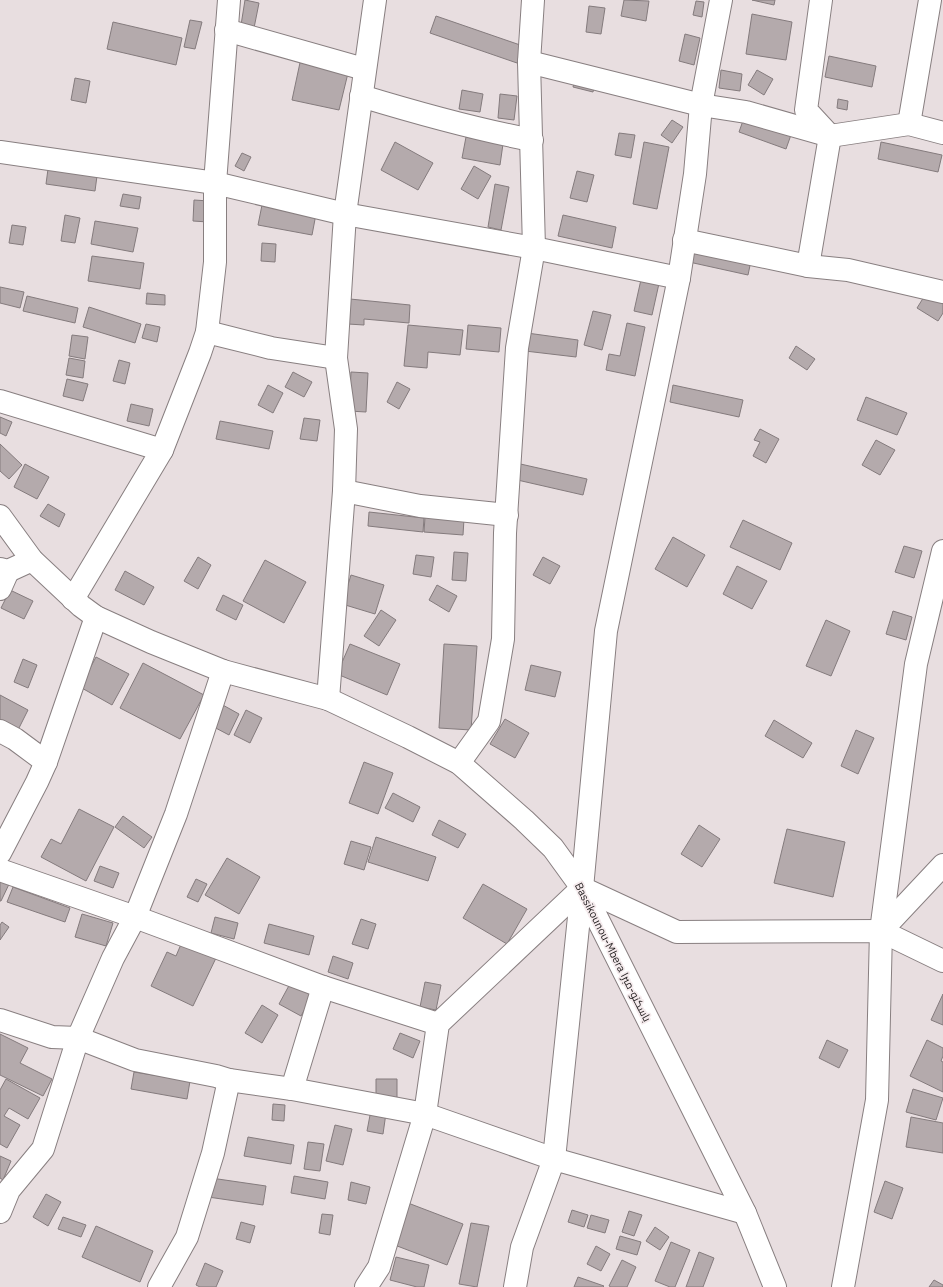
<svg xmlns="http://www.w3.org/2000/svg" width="943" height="1287" font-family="'IBM Plex Sans',Cairo,sans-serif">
	<rect width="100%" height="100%" fill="#e8dee0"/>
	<!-- building -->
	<g fill="#b4aaac" stroke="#847b7d">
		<path d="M245,0l14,3 -5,25 -13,-3z"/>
		<path d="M624,0l25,1 -3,20 -25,-5z"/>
		<path d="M752,0h23l-1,5z"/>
		<path d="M696,1l8,1 -2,15 -9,-2z"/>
		<path d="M589,6l16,2 -4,26 -15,-2z"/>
		<path d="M752,14l40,8 -6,38 -40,-6z"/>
		<path d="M436,16l87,30 -6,17 -87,-30z"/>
		<path d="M190,20l12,2 -7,27 -11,-2z"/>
		<path d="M113,22l69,16 -6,27 -69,-16z"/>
		<path d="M685,34l15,4 -6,27 -15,-4z"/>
		<path d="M829,56l47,10 -4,21 -47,-10z"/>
		<path d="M301,58l48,11 -10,41 -47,-10z"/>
		<path d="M721,70l21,4 -2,17 -21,-3z"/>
		<path d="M757,70l16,9 -9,16 -16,-10z"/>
		<path d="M75,78l15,3 -4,22 -15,-3z"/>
		<path d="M575,79l20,4 -2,9 -20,-5z"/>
		<path d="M462,90l21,4 -3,18 -21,-3z"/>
		<path d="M500,94l17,2 -3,24 -16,-2z"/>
		<path d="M838,99l10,2 -1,9 -10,-2z"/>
		<path d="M745,115l47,17 -6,17 -47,-17z"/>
		<path d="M672,120l11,7 -11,16 -11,-8z"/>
		<path d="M619,133l16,2 -4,23 -16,-3z"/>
		<path d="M466,137l37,7 -3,21 -38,-7z"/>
		<path d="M395,142l38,21 -15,27 -37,-20z"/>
		<path d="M644,142l25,5 -12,62 -24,-5z"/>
		<path d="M881,142l61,13 -4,17 -60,-13z"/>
		<path d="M242,153l9,4 -7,14 -9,-5z"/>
		<path d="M474,166l17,10 -13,23 -17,-10z"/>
		<path d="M48,169l49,7 -2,15 -49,-7z"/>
		<path d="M577,171l17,4 -7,27 -17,-4z"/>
		<path d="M495,184l14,3 -8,43 -13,-3z"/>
		<path d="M123,194l18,3 -2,12 -19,-3z"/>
		<path d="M194,200l15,1 -1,21 -15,-1z"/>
		<path d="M262,205l54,9 -4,21 -54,-10z"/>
		<path d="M65,215l15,3 -5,25 -14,-2z"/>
		<path d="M563,215l53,12 -4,21 -54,-12z"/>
		<path d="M95,221l43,7 -5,24 -42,-8z"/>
		<path d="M12,225l14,2 -3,18 -14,-2z"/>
		<path d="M262,243l14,1 -1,18 -14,-1z"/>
		<path d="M693,243l59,13 -4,19 -59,-13z"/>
		<path d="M92,256l52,7 -4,26 -52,-8z"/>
		<path d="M642,275l18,4 -8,36 -18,-4z"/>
		<path d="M0,287l24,5 -4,16 -20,-5z"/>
		<path d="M927,292l16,10v11l-5,8 -21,-13z"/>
		<path d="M147,293l18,2v10l-19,-1z"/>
		<path d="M27,296l51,12 -3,15 -52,-12z"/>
		<path d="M350,299l60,6 -1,18 -45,-4v6l-16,-1z"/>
		<path d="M89,307l52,17 -6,19 -52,-16z"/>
		<path d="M593,311l18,4 -9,35 -18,-5z"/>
		<path d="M627,323l18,4 -10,49 -29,-6 3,-16 11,2z"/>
		<path d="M146,324l14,3 -3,15 -15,-4z"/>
		<path d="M408,325l55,5 -3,25 -32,-3 -1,16 -23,-2z"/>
		<path d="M468,325l33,3 -2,24 -33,-3z"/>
		<path d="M527,333l51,7 -2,17 -51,-6z"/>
		<path d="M72,335l16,2 -3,22 -16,-3z"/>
		<path d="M796,346l19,13 -8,11 -18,-12z"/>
		<path d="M69,358l16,3 -2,17 -17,-3z"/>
		<path d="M119,360l11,3 -5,21 -12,-3z"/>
		<path d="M293,372l19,10 -8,15 -19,-10z"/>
		<path d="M351,372l17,1 -2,39 -17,-1z"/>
		<path d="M67,379l21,5 -5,17 -20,-5z"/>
		<path d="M397,382l13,7 -11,20 -12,-7z"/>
		<path d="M268,385l15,8 -10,20 -15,-8z"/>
		<path d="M673,385l70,15 -4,17 -69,-15z"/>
		<path d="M866,397l41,16 -10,22 -40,-15z"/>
		<path d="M131,404l22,5 -4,17 -22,-5z"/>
		<path d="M0,417l12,5 -6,14 -6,-3z"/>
		<path d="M304,418l16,2 -3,21 -17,-2z"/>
		<path d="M220,421l53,10 -4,18 -53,-10z"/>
		<path d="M760,429l19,10 -13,24 -13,-7 7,-14 -6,-2z"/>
		<path d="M876,440l19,10 -15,25 -18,-10z"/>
		<path d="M0,444l22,21 -13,14 -9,-8z"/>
		<path d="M516,463l71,16 -4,16 -70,-16z"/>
		<path d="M25,464l24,13 -12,22 -23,-12z"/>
		<path d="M48,504l17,10 -6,13 -19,-11z"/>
		<path d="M369,512l55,6 -1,14 -55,-6z"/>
		<path d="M425,517l39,2 -1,16 -39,-3z"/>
		<path d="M743,520l49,23 -12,27 -50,-23z"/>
		<path d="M673,537l32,18 -18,32 -32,-18z"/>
		<path d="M904,546l18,5 -8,27 -19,-6z"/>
		<path d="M454,552l14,1 -2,28 -14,-1z"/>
		<path d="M416,555l18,2 -3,20 -18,-3z"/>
		<path d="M198,557l13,8 -13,24 -14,-8z"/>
		<path d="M543,557l17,9 -10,18 -17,-9z"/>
		<path d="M265,560l41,22 -22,41 -41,-22z"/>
		<path d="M737,566l30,15 -15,28 -29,-15z"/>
		<path d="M125,571l29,16 -10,18 -29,-15z"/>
		<path d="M351,575l33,10 -9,29 -33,-10z"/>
		<path d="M437,585l20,11 -8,16 -20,-12z"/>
		<path d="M10,590l23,11 -9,18 -23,-11z"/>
		<path d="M223,595l20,10 -7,15 -20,-10z"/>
		<path d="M381,610l15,10 -17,26 -15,-10z"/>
		<path d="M893,611l19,6 -6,23 -20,-6z"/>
		<path d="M826,620l24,11 -19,45 -25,-10z"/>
		<path d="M350,644l50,20 -13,31 -50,-21z"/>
		<path d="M444,644l33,2 -6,84 -32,-2z"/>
		<path d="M96,657l33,17 -17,31 -32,-18z"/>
		<path d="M23,659l14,6 -9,23 -14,-6z"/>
		<path d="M143,663l61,32 -24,44 -60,-31z"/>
		<path d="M531,665l30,7 -6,25 -30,-7z"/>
		<path d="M0,695l28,15 -13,26 -15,-8z"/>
		<path d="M221,704l18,10 -10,21 -19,-10z"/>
		<path d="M246,710l16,8 -12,25 -16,-8z"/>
		<path d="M505,719l24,14 -14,25 -25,-14z"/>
		<path d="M774,720l38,23 -9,15 -38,-22z"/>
		<path d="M856,730l18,8 -16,36 -17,-8z"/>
		<path d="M364,762l29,11 -15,41 -29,-11z"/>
		<path d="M393,793l27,14 -7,15 -28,-14z"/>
		<path d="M79,809l35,18 -28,54 -45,-24 10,-18 10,5z"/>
		<path d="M123,816l29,21 -8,11 -29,-21z"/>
		<path d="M439,820l27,14 -8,14 -26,-13z"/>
		<path d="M699,825l21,14 -18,28 -21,-13z"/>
		<path d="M787,829l58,13 -12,55 -59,-14z"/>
		<path d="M376,837l60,20 -8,24 -60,-19z"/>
		<path d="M351,841l20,6 -7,23 -20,-6z"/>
		<path d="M227,858l33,19 -21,37 -34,-19z"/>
		<path d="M100,866l19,7 -6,15 -19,-7z"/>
		<path d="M0,874l11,6 -10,21h-1z"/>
		<path d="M196,879l11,5 -9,18 -11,-5z"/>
		<path d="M483,884l44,25 -20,35 -44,-26z"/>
		<path d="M13,887l57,21 -5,14 -58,-20z"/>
		<path d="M82,914l31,9 -7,23 -31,-9z"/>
		<path d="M215,917l23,6 -4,16 -23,-6z"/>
		<path d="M361,919l15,5 -8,25 -16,-5z"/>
		<path d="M2,922l7,5 -9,13v-15z"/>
		<path d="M269,924l45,12 -5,19 -45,-12z"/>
		<path d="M182,942l34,16 -23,48 -42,-20 16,-34 9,4z"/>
		<path d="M333,956l20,7 -5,16 -20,-7z"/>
		<path d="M292,980l22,12 -13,24 -22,-12z"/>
		<path d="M425,982l16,3 -5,25 -16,-3z"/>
		<path d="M943,994v31l-12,-5z"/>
		<path d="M262,1005l16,10 -16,28 -17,-10z"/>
		<path d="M400,1033l20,8 -7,17 -20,-9z"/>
		<path d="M0,1034l28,14 -8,15 32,16 -9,17 -43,-21z"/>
		<path d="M827,1040l21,10 -9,18 -20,-10z"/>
		<path d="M927,1040l16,8v8l-2,5 2,1v30l-33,-16z"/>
		<path d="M134,1072l56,9 -3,18 -56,-10z"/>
		<path d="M6,1079l34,19 -12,21 -19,-11 -5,8 16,9 -13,23 -7,-4v-54z"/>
		<path d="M376,1079h21v21l-21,-1z"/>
		<path d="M913,1089l30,9 -7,22 -30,-8z"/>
		<path d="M273,1104l12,1 -1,16 -12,-1z"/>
		<path d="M371,1110l15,3 -3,21 -16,-3z"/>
		<path d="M911,1117l32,6v30l-37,-6z"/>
		<path d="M335,1125l17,4 -9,36 -17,-4z"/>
		<path d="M248,1137l46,8 -3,19 -47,-8z"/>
		<path d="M308,1142l16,2 -4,27 -16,-2z"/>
		<path d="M0,1156l11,5 -8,19 -3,-2z"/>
		<path d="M294,1176l34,6 -3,17 -34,-6z"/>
		<path d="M211,1178l55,8 -3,19 -55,-8z"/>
		<path d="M885,1181l18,7 -11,31 -18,-7z"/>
		<path d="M351,1182l19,5 -4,17 -18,-4z"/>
		<path d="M46,1194l15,8 -13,24 -15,-9z"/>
		<path d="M408,1203l55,21 -16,41 -55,-21z"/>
		<path d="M572,1210l16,5 -4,12 -16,-5z"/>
		<path d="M629,1211l13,4 -8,21 -12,-4z"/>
		<path d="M322,1214l11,1 -3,20 -11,-2z"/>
		<path d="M591,1215l18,5 -4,13 -18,-5z"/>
		<path d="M63,1217l23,8 -5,12 -23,-8z"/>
		<path d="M241,1222l14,4 -5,17 -14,-4z"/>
		<path d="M471,1223l18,3 -12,61 -18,-3z"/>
		<path d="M96,1226l57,25 -13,31 -58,-25z"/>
		<path d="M655,1227l14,10 -9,13 -14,-9z"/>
		<path d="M620,1236l21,6 -4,13 -21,-6z"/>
		<path d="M671,1242l19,8 -15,37h-5l-15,-6z"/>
		<path d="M596,1246l14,8 -9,17 -14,-7z"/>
		<path d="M699,1252l15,6 -11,29h-17z"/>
		<path d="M396,1257l33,8 -5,22h-7l-27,-7z"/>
		<path d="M622,1260l14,7 -9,20h-16l-2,-1z"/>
		<path d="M205,1263l18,8 -7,16h-16l-4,-2z"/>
		<path d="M578,1277l26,9 -1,1h-29z"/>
		<path d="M934,1280l9,5v2h-14z"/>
	</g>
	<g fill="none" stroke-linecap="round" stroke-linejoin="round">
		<!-- minor casing -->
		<g stroke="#887f80" stroke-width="24">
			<g id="minor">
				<path d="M226,30l138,39"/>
				<path d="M529,62l172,43 45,7 84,24 79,-12 34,9"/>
				<path d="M361,96c56,17 113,33 171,44"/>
				<path d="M909,124l21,-124"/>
				<path d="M0,152l215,31 130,31 189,34 145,30"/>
				<path d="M684,240l124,26 40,4 95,22"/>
				<path d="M808,266l22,-130 -24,-26 15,-110"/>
				<path d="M207,332l64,16 65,10"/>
				<path d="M0,401l162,49"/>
				<path d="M344,491l76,15 87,9"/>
				<path d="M0,569l8,2 24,-11"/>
				<path d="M0,589l8,-18"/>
				<path d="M73,599l89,-149 38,-97 7,-21 8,-70v-79l14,-183"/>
				<path d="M328,699l16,-208 2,-62 -10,-71 9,-144 30,-214"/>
				<path d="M0,731l15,8 31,23"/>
				<path d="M459,763l30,-42 14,-82 2,-106 12,-185 17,-100 -5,-186 4,-62"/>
				<path d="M0,853l37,-71 9,-20 50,-145"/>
				<path d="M0,870l135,47 188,70 115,37"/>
				<path d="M881,931l62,-66"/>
				<path d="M0,1020l52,17 26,1 57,22 81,16 13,4 63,9 133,25 129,45 28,-271 24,-257 73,-353 16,-104 6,-69 20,-105"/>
				<path d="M292,1089l31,-102"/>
				<path d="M0,1212l9,-22 34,-41 35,-111 35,-80 22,-41 41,-103 47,-143"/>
				<path d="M159,1287l28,-50 26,-84 16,-73"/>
				<path d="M366,1287l13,-20 46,-153 13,-90 144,-136 95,44 204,-1 62,30"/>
				<path d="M515,1287l7,-40 32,-88 191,54"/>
				<path d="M843,1287l34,-187 4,-169 35,-267 27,-113"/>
			</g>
		</g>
		<!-- primary casing -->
		<g stroke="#887f80" stroke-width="24">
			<path id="primary" d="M0,516l32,44 49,46 15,11 55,25 72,29 105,28 80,38 51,26 65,57 29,28 29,40 163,325 30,74"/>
		</g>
		<!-- minor -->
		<use href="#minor" stroke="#fff" stroke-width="22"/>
		<!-- primary -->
		<use href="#primary" stroke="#fff" stroke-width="22"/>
	</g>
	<g text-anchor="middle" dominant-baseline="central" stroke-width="3.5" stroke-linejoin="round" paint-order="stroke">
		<!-- street labels -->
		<g font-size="11" fill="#211d1e" stroke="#f5ebed">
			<text transform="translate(613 952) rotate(63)">Bassikounou-Mbera باسكنو-مبرا</text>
		</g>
	</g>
</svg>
